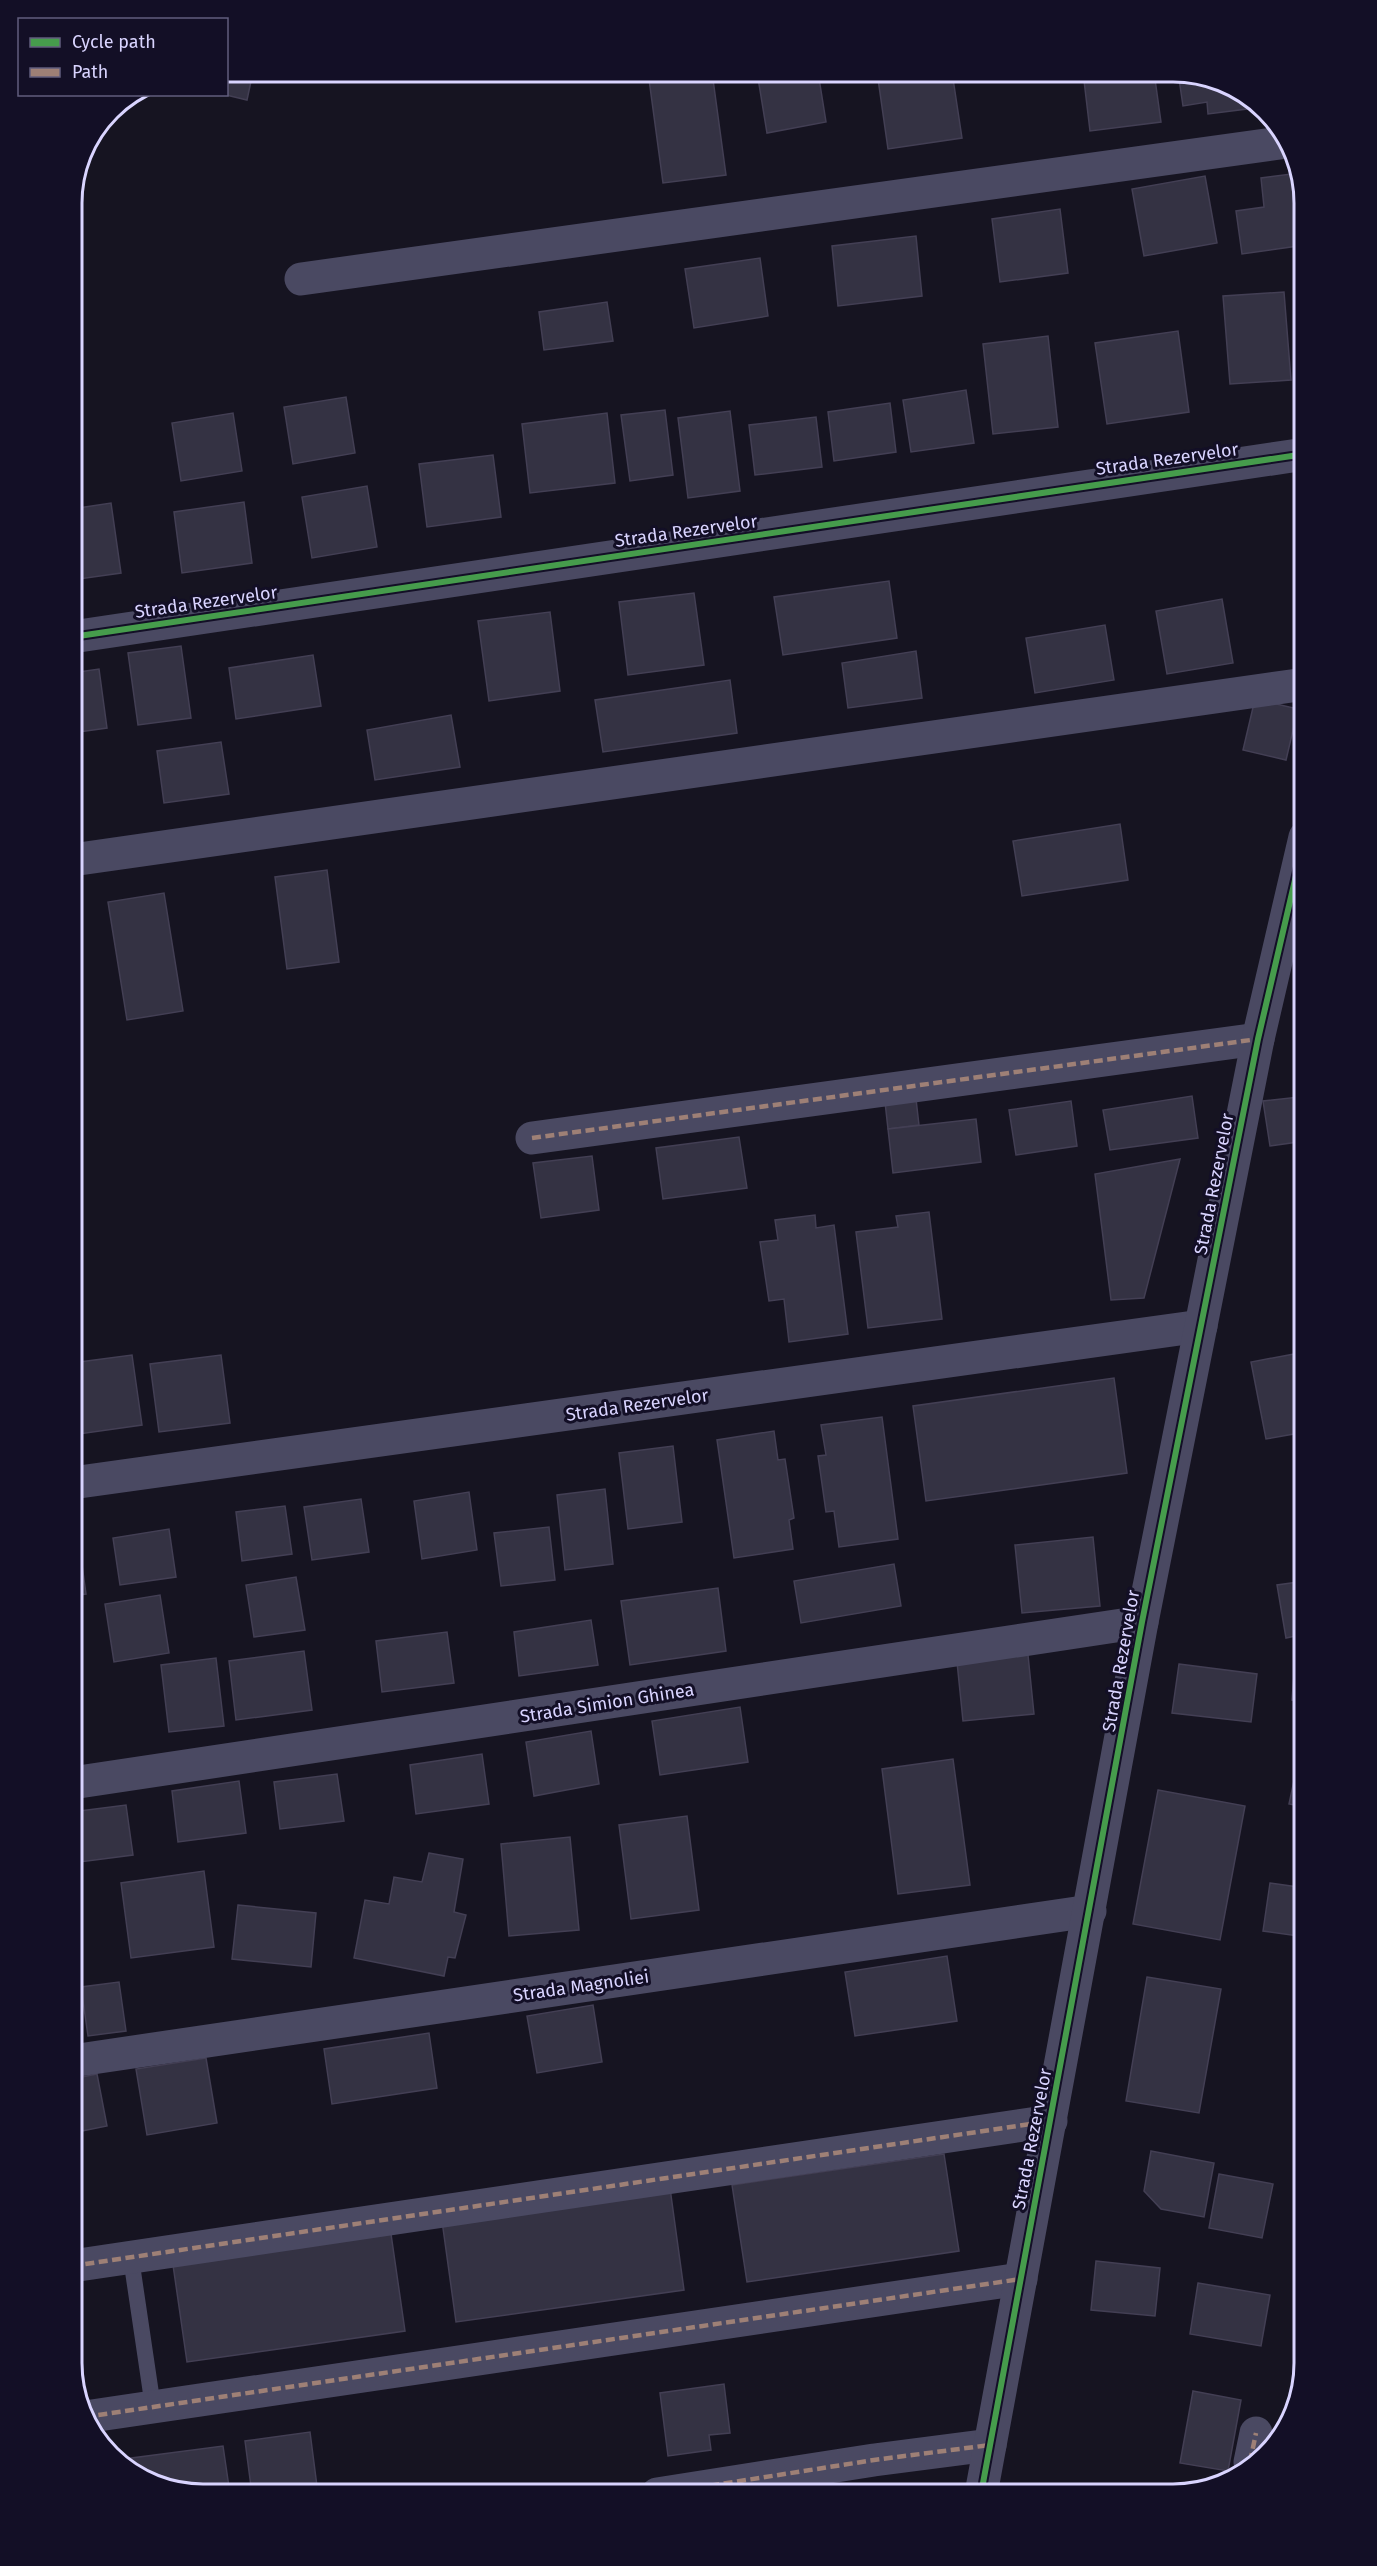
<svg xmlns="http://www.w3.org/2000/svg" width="1377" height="2566" font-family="'Fira Sans',sans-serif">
	<rect width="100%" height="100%" fill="#161421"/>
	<!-- building -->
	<g fill="#343243" stroke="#433f54" stroke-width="1.5">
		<path d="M226,72h27l-6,28 -25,-6h4z"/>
		<path d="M648,72h64l14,103 -63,8z"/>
		<path d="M757,72h61l8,50 -59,11z"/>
		<path d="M877,72h75l10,66 -74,11z"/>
		<path d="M1083,72h71l7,50 -71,9z"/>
		<path d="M1178,72l67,24 2,13 -39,5 -1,-12 -24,4z"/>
		<path d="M1299,173l6,31v41l-63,9 -6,-43 28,-4 -3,-29z"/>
		<path d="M1205,176l12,67 -73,13 -12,-67z"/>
		<path d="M1060,209l8,64 -68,9 -8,-63z"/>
		<path d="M916,236l6,60 -84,10 -6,-60z"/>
		<path d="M760,258l8,58 -74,12 -9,-59z"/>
		<path d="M1305,269v52l-7,-51z"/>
		<path d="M1284,292l7,88 -61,4 -7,-88z"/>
		<path d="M607,302l6,39 -69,9 -5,-38z"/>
		<path d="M1178,331l11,81 -82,12 -12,-81z"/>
		<path d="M1048,336l10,91 -65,7 -10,-90z"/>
		<path d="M966,390l8,53 -63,9 -8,-52z"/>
		<path d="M346,397l9,56 -62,11 -9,-57z"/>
		<path d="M890,403l6,49 -62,9 -6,-49z"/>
		<path d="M665,410l8,65 -43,6 -9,-66z"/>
		<path d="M730,411l10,80 -52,7 -10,-80z"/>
		<path d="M233,413l9,58 -61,10 -9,-58z"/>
		<path d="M607,413l8,70 -85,10 -8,-69z"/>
		<path d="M816,417l6,50 -67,8 -6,-50z"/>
		<path d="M493,455l8,62 -74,10 -8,-63z"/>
		<path d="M367,486l10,61 -65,11 -10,-61z"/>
		<path d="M244,502l8,61 -70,10 -8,-61z"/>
		<path d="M111,503l10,70 -49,7v-71z"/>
		<path d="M889,581l8,57 -114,17 -9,-58z"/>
		<path d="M694,593l10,72 -76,10 -9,-73z"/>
		<path d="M1222,599l11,64 -66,11 -11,-63z"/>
		<path d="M550,612l10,79 -71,10 -11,-80z"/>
		<path d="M1105,625l9,55 -79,13 -9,-55z"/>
		<path d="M181,646l10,72 -53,7 -10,-72z"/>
		<path d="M916,651l6,47 -74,10 -6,-45z"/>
		<path d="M313,655l8,51 -85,13 -7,-51z"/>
		<path d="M99,669l8,59 -35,5v-60z"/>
		<path d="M730,680l7,53 -134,19 -8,-52z"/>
		<path d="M1255,699l43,10 -12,51 -43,-10z"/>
		<path d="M451,715l9,52 -85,13 -8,-50z"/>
		<path d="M221,742l8,52 -65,9 -7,-52z"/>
		<path d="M1120,824l8,56 -106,16 -9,-55z"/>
		<path d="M327,870l12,92 -52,7 -12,-92z"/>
		<path d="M164,893l19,118 -56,9 -19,-118z"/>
		<path d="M1192,1096l6,42 -88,12 -7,-40z"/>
		<path d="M1299,1097l6,44 -35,5 -7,-45z"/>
		<path d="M916,1099l3,26 -31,4 -3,-27z"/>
		<path d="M1071,1101l6,45 -61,9 -7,-45z"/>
		<path d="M976,1119l5,43 -88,11 -5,-44z"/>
		<path d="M739,1137l8,51 -84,11 -7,-51z"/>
		<path d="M592,1156l7,54 -58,8 -8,-55z"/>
		<path d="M1180,1159l-36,139 -33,2 -16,-126z"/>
		<path d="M929,1212l13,107 -74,9 -12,-96 42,-5 -2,-11z"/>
		<path d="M815,1215l1,13 18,-3 14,109 -59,8 -5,-43 -15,2 -9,-59 18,-2 -3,-20z"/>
		<path d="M1305,1352v80l-39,7 -15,-77z"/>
		<path d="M132,1355l10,70 -70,10v-72z"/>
		<path d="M221,1355l9,68 -71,9 -9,-68z"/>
		<path d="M1114,1378l13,95 -201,28 -13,-95z"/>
		<path d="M882,1417l16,122 -59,8 -5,-36 -8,1 -8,-56 8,-1 -5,-30z"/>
		<path d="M774,1431l4,29 7,-1 9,59 -5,2 4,29 -59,9 -17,-118z"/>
		<path d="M673,1446l9,76 -54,7 -9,-76z"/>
		<path d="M605,1489l8,75 -48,6 -8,-75z"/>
		<path d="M469,1492l8,58 -55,9 -8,-58z"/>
		<path d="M361,1499l8,53 -57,8 -8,-53z"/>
		<path d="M285,1506l7,48 -50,7 -6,-49z"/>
		<path d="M549,1527l6,53 -54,6 -7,-53z"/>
		<path d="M169,1529l7,48 -56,8 -7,-47z"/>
		<path d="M1093,1537l7,69 -78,7 -7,-68z"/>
		<path d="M79,1543l7,51 -14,2v-52z"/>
		<path d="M894,1564l7,42 -100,17 -7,-42z"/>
		<path d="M296,1577l9,53 -51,7 -8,-52z"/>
		<path d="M1305,1581v53l-19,4 -9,-53z"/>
		<path d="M718,1588l8,63 -96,14 -9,-64z"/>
		<path d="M160,1595l9,58 -55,9 -9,-58z"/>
		<path d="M591,1620l7,45 -79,11 -5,-44z"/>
		<path d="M447,1632l7,51 -72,9 -6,-51z"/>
		<path d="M1296,1650l9,1v50l-13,-1z"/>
		<path d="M304,1651l8,59 -76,10 -7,-59z"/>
		<path d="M1028,1655l6,59 -71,7 -6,-59z"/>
		<path d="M216,1658l8,68 -55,6 -8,-67z"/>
		<path d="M1179,1664l78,10 -6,48 -79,-9z"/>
		<path d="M740,1707l8,55 -88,13 -8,-54z"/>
		<path d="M591,1731l8,53 -65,12 -8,-54z"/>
		<path d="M1301,1748h4v59l-16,-3z"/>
		<path d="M482,1754l7,50 -73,10 -6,-49z"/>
		<path d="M953,1759l17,126 -72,9 -16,-125z"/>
		<path d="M337,1774l7,47 -64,8 -6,-47z"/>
		<path d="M239,1781l7,52 -68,9 -6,-51z"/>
		<path d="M1158,1790l87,16 -25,134 -87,-16z"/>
		<path d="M126,1805l7,50 -61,8v-51z"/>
		<path d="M687,1816l12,94 -68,9 -12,-94z"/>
		<path d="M570,1837l9,93 -70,6 -8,-92z"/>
		<path d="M429,1853l34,6 -9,53 12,3 -11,43 -7,-1 -4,19 -90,-18 11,-58 24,4 5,-27 28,5z"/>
		<path d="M204,1871l10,76 -83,11 -10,-75z"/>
		<path d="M1270,1883l35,5v49l-42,-6z"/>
		<path d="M238,1905l78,8 -5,54 -79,-8z"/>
		<path d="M947,1956l10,65 -102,15 -10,-64z"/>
		<path d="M1147,1977l74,12 -22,124 -73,-12z"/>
		<path d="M119,1982l7,49 -38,5 -7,-49z"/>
		<path d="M593,2005l9,57 -65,11 -10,-57z"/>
		<path d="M429,2033l8,55 -105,16 -8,-55z"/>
		<path d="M206,2058l11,65 -70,12 -11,-66z"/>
		<path d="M97,2074l10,52 -35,7v-54z"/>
		<path d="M1151,2151l63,12 -10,54 -43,-8 -17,-18z"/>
		<path d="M944,2154l15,97 -212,31 -15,-97z"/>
		<path d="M1219,2174l54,10 -11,54 -53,-10z"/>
		<path d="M670,2188l14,102 -228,32 -14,-101z"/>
		<path d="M390,2227l15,104 -218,31 -15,-104z"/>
		<path d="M1096,2261l64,7 -5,48 -64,-6z"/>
		<path d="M1198,2283l72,12 -9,51 -71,-12z"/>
		<path d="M724,2384l6,49 -21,2 2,15 -43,6 -8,-63z"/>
		<path d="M1193,2391l48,9 -13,71 -48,-8z"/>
		<path d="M310,2432l8,62h-66l-7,-53z"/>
		<path d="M223,2446l7,48h-35l-65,-22 -6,-8v-5z"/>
	</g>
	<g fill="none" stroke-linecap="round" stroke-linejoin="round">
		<!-- service -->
		<path stroke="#4a4962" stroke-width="16" d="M131,2258l22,149"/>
		<!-- minor -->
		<g stroke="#4a4962" stroke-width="33">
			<path d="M301,279l986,-137"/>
			<path d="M72,637l1233,-183"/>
			<path d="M72,860l1233,-176"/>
			<path d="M532,1138l726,-99"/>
			<path d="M72,1483l1129,-157"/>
			<path d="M72,1783l1070,-161"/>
			<path d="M72,2061l1018,-150"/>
			<path d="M72,2266l979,-145"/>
			<path d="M85,2417l936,-138"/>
			<path d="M1250,2462l6,-29"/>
			<path d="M657,2494l217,-34 116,-15"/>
		</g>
		<!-- tertiary -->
		<path stroke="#4a4962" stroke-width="33" d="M981,2494l161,-872 116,-583 47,-202"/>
		<!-- quiet -->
		<g stroke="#9e8076" stroke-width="4.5" stroke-dasharray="9 4.5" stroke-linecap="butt">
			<path d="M532,1138l726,-99"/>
			<path d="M72,2266l979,-145"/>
			<path d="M85,2417l936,-138"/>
			<path d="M1250,2462l6,-29"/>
			<path d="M657,2494l217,-34 116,-15"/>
		</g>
		<!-- cycleway casing -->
		<g stroke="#130f26" stroke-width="10">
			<g id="cycleway">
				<path d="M72,637l1233,-183"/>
				<path d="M981,2494l161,-872 116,-583 47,-202"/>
			</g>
		</g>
		<!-- cycleway -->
		<use href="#cycleway" stroke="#469c4c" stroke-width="6"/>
	</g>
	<g text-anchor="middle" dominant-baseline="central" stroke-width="6" stroke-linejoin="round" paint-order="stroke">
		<!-- street labels -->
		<g font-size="18" fill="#d9d4ff" stroke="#130f26">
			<text transform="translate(1167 459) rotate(-8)">Strada Rezervelor</text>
			<text transform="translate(686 531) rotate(-8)">Strada Rezervelor</text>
			<text transform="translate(206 602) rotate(-8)">Strada Rezervelor</text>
			<text transform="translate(1214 1184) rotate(-79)">Strada Rezervelor</text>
			<text transform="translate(637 1405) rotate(-8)">Strada Rezervelor</text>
			<text transform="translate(1121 1661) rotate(-80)">Strada Rezervelor</text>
			<text transform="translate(607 1703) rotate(-9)">Strada Simion Ghinea</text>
			<text transform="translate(581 1986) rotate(-8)">Strada Magnoliei</text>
			<text transform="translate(1032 2139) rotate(-79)">Strada Rezervelor</text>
		</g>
	</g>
	<!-- crop -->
	<path d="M0 0H1377V2566H0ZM203 82H1173A121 121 0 0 1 1294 203V2363A121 121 0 0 1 1173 2484H203A121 121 0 0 1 82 2363V203A121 121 0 0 1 203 82Z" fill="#130f26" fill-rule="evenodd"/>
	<path fill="none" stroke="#d9d4ff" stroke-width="3" d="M203 82H1173A121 121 0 0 1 1294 203V2363A121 121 0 0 1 1173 2484H203A121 121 0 0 1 82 2363V203A121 121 0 0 1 203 82Z"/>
	<!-- legend -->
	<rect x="18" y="18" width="210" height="78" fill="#130f26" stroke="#625e7d" stroke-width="1.5"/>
	<rect x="30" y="38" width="30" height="9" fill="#469c4c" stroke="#625e7d" stroke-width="1.5"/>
	<text x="72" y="48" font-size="18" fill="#d9d4ff">Cycle path</text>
	<rect x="30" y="68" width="30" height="9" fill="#9e8076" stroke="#625e7d" stroke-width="1.5"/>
	<text x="72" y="78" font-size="18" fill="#d9d4ff">Path</text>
</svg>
